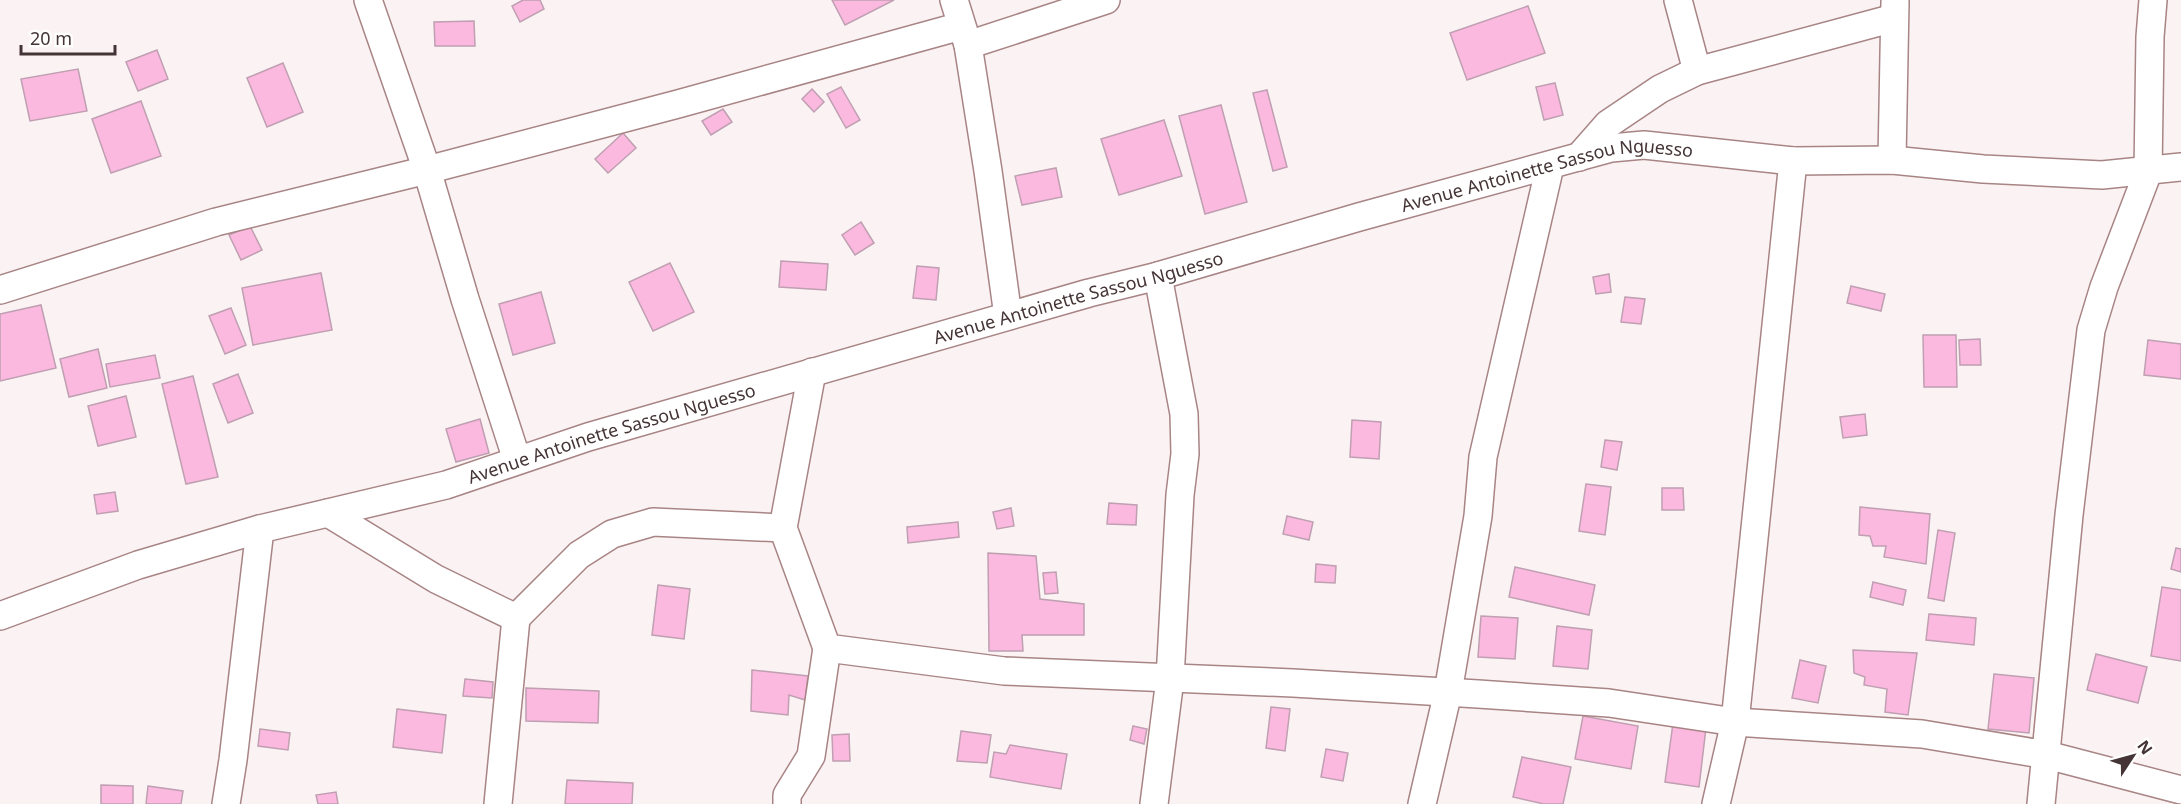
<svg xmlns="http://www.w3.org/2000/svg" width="2181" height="804" font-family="'Noto Sans',sans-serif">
	<rect width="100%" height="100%" fill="#fbf3f3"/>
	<!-- building -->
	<g fill="#fcb9e0" stroke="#bf9fb1" stroke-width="1.5">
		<path d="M523,0h17l4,9 -24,13 -8,-16z"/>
		<path d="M832,0h62l-49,25z"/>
		<path d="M1528,6l17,47 -78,27 -17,-47z"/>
		<path d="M474,21l1,25h-40l-1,-24z"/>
		<path d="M157,50l11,29 -30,12 -12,-29z"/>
		<path d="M283,63l20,49 -36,15 -20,-49z"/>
		<path d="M78,69l9,42 -57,10 -9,-42z"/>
		<path d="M1555,83l8,32 -19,5 -8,-33z"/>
		<path d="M841,87l19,33 -14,8 -19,-34z"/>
		<path d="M812,89l12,13 -10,10 -12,-13z"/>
		<path d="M1267,90l20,77 -14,4 -20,-78z"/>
		<path d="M141,101l20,55 -50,17 -19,-54z"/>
		<path d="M1221,105l26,97 -42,12 -26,-98z"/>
		<path d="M723,109l9,13 -21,13 -9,-14z"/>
		<path d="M1164,120l18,56 -63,19 -18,-56z"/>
		<path d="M623,133l13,15 -28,25 -13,-14z"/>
		<path d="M1056,168l6,29 -40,8 -7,-29z"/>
		<path d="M861,222l13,21 -19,12 -13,-20z"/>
		<path d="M250,226l12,24 -21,10 -12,-25z"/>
		<path d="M781,261l47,3 -2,26 -47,-3z"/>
		<path d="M670,263l24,49 -41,19 -24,-49z"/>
		<path d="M917,266l22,2 -3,32 -23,-2z"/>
		<path d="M321,273l11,57 -79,15 -11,-57z"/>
		<path d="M1609,274l2,18 -15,2 -3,-17z"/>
		<path d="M1851,286l34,8 -4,17 -34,-8z"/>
		<path d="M541,292l14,51 -42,12 -14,-51z"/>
		<path d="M1625,297l20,2 -4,25 -20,-2z"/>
		<path d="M41,305l15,63 -56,13v-67z"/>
		<path d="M231,308l15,37 -21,9 -16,-38z"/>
		<path d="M1923,335h33l1,52h-33z"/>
		<path d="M1980,339l1,26h-21l-1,-25z"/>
		<path d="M2148,340l33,4v35l-37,-4z"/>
		<path d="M98,349l9,39 -38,9 -9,-38z"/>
		<path d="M155,355l5,23 -50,9 -4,-23z"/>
		<path d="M238,374l15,39 -25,10 -15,-39z"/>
		<path d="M193,376l25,101 -32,7 -24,-100z"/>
		<path d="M126,396l10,41 -38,9 -10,-40z"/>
		<path d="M1865,414l2,21 -24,3 -3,-21z"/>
		<path d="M480,419l9,34 -33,9 -10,-33z"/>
		<path d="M1352,420l29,2 -2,37 -29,-2z"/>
		<path d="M1605,440l17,2 -5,28 -16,-3z"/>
		<path d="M1586,484l25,3 -6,48 -26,-4z"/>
		<path d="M1662,488h21l1,22h-22z"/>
		<path d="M115,492l3,19 -21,3 -3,-19z"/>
		<path d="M1109,503l28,2 -1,20 -29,-1z"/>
		<path d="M1860,507l70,7 -4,50 -42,-7 2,-11h-13l-3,-10 -11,-1z"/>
		<path d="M1011,508l3,18 -17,3 -4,-17z"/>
		<path d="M1287,516l26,6 -4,18 -26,-6z"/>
		<path d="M958,522l1,15 -51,6 -1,-16z"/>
		<path d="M1938,530l17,3 -11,68 -16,-3z"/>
		<path d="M2176,548l5,1v23l-10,-3z"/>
		<path d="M988,553l48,3 4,43 44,5v31h-62l1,16h-34z"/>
		<path d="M1316,564l20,2 -1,17 -20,-1z"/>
		<path d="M1515,567l80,18 -6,30 -80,-18z"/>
		<path d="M1056,572l2,21 -13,1 -2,-21z"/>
		<path d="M1873,582l33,8 -3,15 -33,-8z"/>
		<path d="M658,585l32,4 -6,50 -32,-4z"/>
		<path d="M2162,587l19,3v71l-30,-5z"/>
		<path d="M1929,614l47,4 -2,27 -48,-5z"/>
		<path d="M1481,616l37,2 -3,41 -37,-2z"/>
		<path d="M1557,626l35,4 -4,39 -35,-3z"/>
		<path d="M1853,650l64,3 -9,62 -23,-3 2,-23 -23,-4 1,-8 -11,-4z"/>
		<path d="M2096,654l51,13 -9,36 -51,-13z"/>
		<path d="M1800,660l26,6 -8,37 -26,-5z"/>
		<path d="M752,670l56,6 -3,24 -16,-5 -1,20 -37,-4z"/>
		<path d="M1994,674l40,4 -5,55 -41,-4z"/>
		<path d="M465,679l28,3 -1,16 -29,-2z"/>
		<path d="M526,688l73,3 -1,32 -72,-2z"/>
		<path d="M1271,707l19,2 -5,42 -19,-3z"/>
		<path d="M397,709l49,6 -4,38 -49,-6z"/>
		<path d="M1583,716l55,10 -7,43 -56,-10z"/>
		<path d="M1673,723l33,5 -7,59 -34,-5z"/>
		<path d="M1133,726l14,3 -3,15 -14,-4z"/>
		<path d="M260,729l30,4 -2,17 -30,-4z"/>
		<path d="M961,731l30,4 -4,28 -30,-2z"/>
		<path d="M849,734l1,27h-17l-1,-26z"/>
		<path d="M1010,745l57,9 -6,35 -71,-12 4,-25 12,2z"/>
		<path d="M1326,749l22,4 -5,28 -22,-4z"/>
		<path d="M1522,757l49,10 -8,37h-19l-31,-7z"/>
		<path d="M567,780l66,3 -1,21h-67z"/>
		<path d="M101,785l32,1v18h-32z"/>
		<path d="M148,786l35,5 -2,13h-35z"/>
		<path d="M336,792l2,12h-20l-2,-9z"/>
	</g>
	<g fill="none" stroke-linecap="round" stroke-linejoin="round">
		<!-- street casing -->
		<g stroke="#a88485" stroke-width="30">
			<g id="street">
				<path d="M368,0l59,170 38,129 52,161"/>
				<path d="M954,0l14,45 20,126 20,145"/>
				<path d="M1678,0l19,71"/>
				<path d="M968,45l138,-45"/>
				<path d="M1579,157l29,-33 52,-35 37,-18 197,-53"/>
				<path d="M1892,160l3,-158"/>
				<path d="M0,290l216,-68 211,-52 251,-66 283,-78"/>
				<path d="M812,372l-29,156 44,120 177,23 289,12 185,11 131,9 126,19 187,12 125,21 134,35"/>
				<path d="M328,513l108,66 80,39 63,-63 33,-21 41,-12 130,6"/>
				<path id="s1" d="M0,616l138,-51 122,-36 186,-44 142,-48 501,-144 69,-17 201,-59 252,-69 33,-3 149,16 99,-1 91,9 119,6 79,-8"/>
				<path d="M226,804l7,-44 27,-231"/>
				<path d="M498,804l18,-186"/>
				<path d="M787,804v-9l24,-39 16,-108"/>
				<path d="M1154,804l16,-125 10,-184 5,-41 -1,-40 -26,-138"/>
				<path d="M1422,804l26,-112 30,-176 5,-59 67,-291"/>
				<path d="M1716,804l19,-82 58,-561"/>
				<path d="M2041,804l28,-289 22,-185 13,-43 44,-115 2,-135 3,-37"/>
			</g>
		</g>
		<!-- street -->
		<use href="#street" stroke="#fff" stroke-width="27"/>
	</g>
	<g text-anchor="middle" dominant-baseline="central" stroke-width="6" stroke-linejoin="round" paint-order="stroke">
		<!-- street labels -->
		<g font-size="18" fill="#443435" stroke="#fff">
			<text stroke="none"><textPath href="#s1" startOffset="1611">Avenue Antoinette Sassou Nguesso</textPath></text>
			<text stroke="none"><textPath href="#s1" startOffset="1125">Avenue Antoinette Sassou Nguesso</textPath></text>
			<text stroke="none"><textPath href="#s1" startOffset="639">Avenue Antoinette Sassou Nguesso</textPath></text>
		</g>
	</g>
	<!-- north arrow -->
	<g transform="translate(2133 756) rotate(54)" stroke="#ffffff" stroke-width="4.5" paint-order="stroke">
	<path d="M0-4.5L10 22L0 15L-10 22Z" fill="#443435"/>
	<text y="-9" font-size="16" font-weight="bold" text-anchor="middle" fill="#443435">N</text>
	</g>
	<!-- scale -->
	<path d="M21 45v9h94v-9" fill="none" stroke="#443435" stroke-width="3"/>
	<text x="30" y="45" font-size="18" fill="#443435" stroke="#ffffff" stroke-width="4.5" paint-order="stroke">20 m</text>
</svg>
